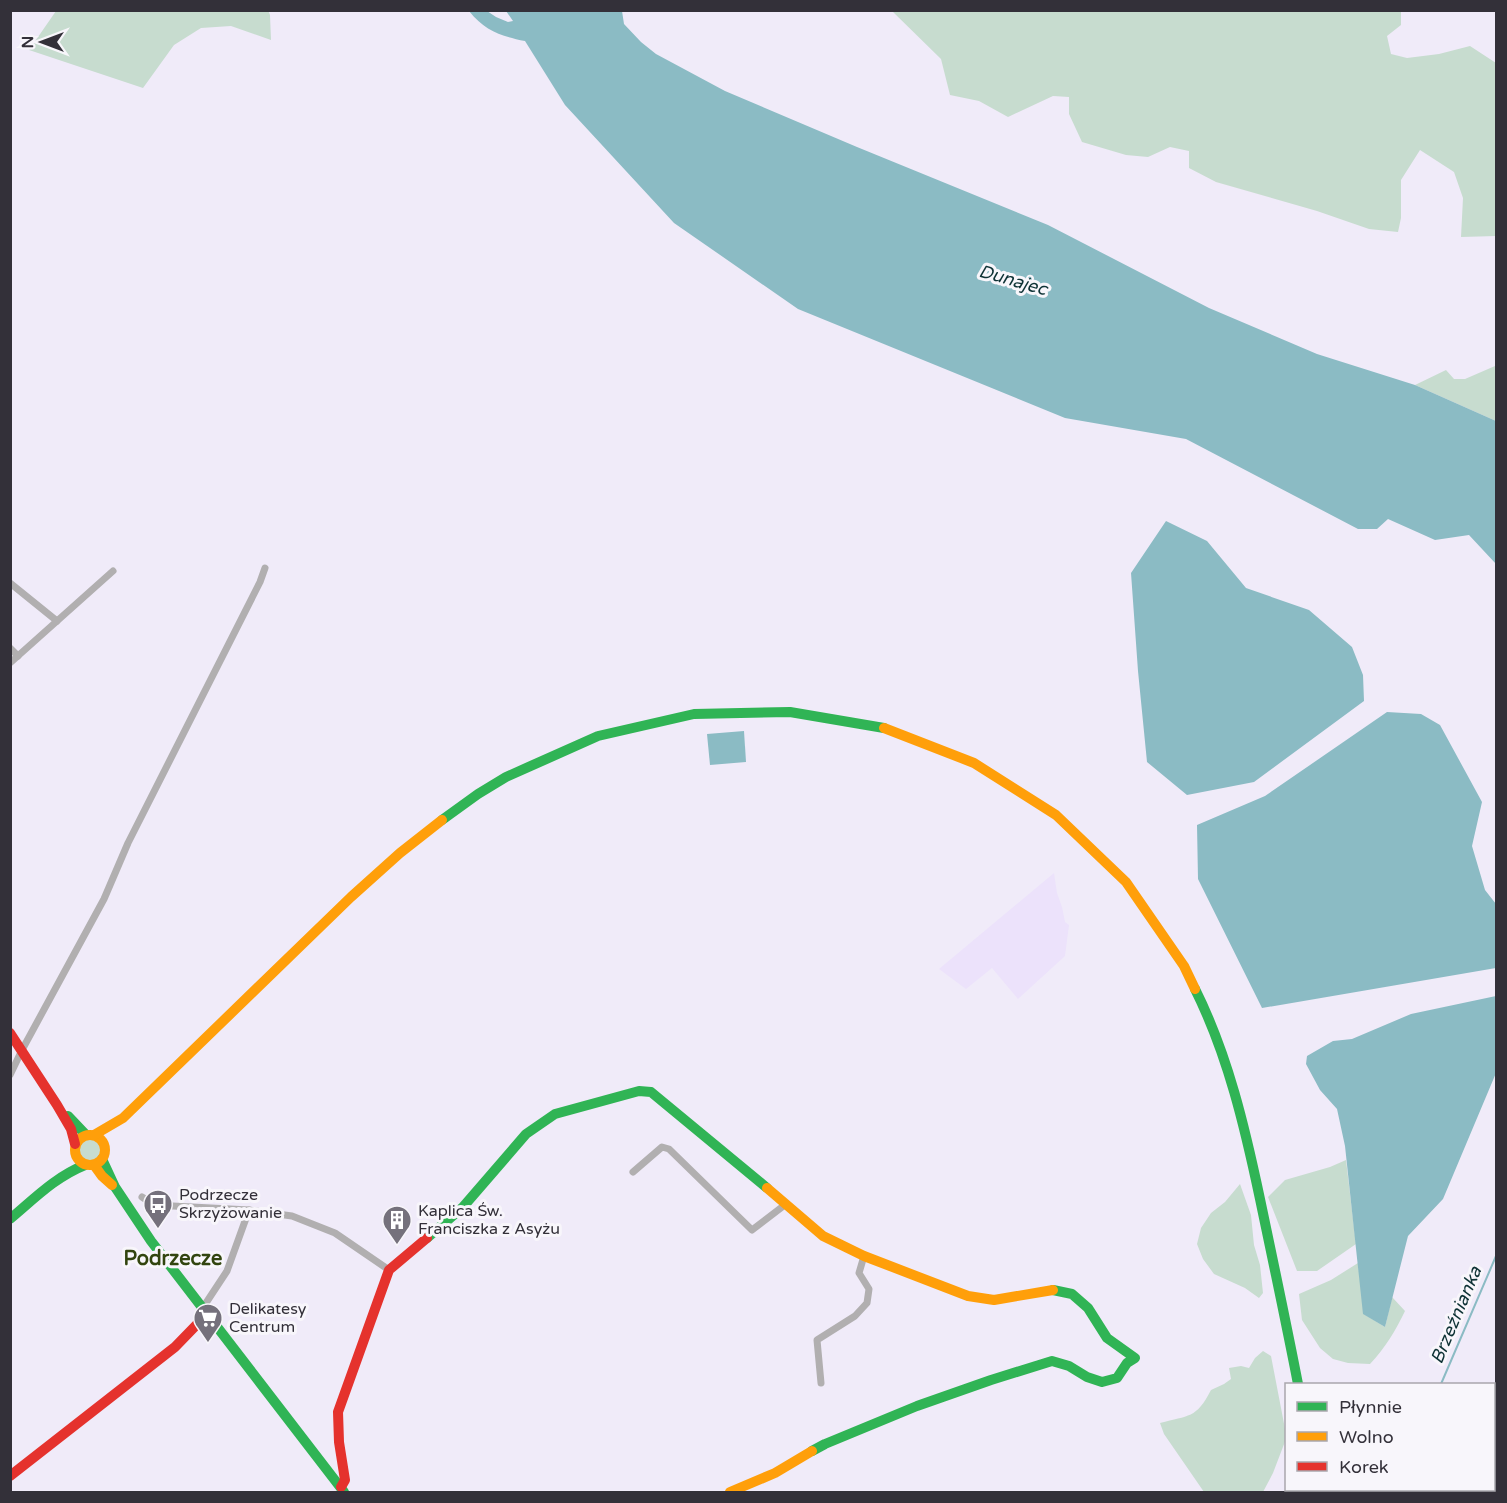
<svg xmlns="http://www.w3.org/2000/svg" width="1507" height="1503" font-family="'Varela Round',sans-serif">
	<rect width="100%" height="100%" fill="#f0ebf9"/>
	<!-- built -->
	<path fill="#ece2fb" d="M1054,873l3,20 5,14 3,15 4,3 -4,31 -47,43 -26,-31 -26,21 -27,-20z"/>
	<!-- green -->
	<g fill="#c7dccf">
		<path d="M268,10l2,5 1,25 -40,-14 -30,2 -27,17 -31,43 -114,-38 27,-39z"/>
		<path d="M892,11h509v14l-14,11 4,18 16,4 32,-4 31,-8 26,17v173l-35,1 2,-39 -9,-26 -34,-22 -19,30v38l-3,14 -29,-3 -52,-18 -101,-29 -27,-14v-17l-19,-4 -22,10 -22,-2 -44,-13 -13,-28v-17l-16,-1 -45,21 -29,-16 -29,-6 -9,-36z"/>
		<path d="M1495,366l1,1v54l-81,-36 31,-15 8,9h11z"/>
		<circle cx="89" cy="1150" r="11"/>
		<path d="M1346,1160l10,84 -39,27h-20l-29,-74 17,-17 45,-13z"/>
		<path d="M1240,1184l11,31 3,30 6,20 3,28 -4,5 -14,-10 -31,-14 -11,-15 -6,-15 4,-16 10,-15 14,-11z"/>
		<path d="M1358,1263l6,51 21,13 7,-30 13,14c-9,19 -20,37 -35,53l-22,-1 -15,-4 -13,-11 -18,-28 -3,-26 32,-14z"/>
		<path d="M1263,1351l8,5 15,78v5l-13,34 -10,19h-59l-40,-58 -4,-11c29,-8 36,-4 51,-33l13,-6 7,-5 -2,-11 12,-2 8,2 6,-10z"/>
	</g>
	<!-- water -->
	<g fill="#8bbbc4">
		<path d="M469,11h18l9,6 12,5 5,-1 -7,-10h116l2,13 17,18 15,12 69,37 132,56 191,78 161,83 108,46 98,31 81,36v143l-27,-29 -34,5 -47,-21 -11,10h-19l-172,-90 -121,-21 -267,-109 -124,-86 -109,-118 -40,-64c-24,-5 -40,-10 -56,-30z"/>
		<path d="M1166,521l41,20 39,47 63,22 43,37 11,28 1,26 -110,81 -67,13 -40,-33 -9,-91 -7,-98z"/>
		<path d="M1387,712l34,2 19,11 42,77 -10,44 13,44 11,14v64l-234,40 -64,-129 -1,-54 68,-29z"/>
		<path d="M744,731l2,31 -36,3 -3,-31z"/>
		<path d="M1496,996v77l-53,126 -35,37 -23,91 -22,-13 -18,-168 -8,-37 -17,-19 -14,-26 1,-8 26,-15 19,-2 59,-25z"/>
		<path d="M1496,1379v113h-43l2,-2h39v-102z"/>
	</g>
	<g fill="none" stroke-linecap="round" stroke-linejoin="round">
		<!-- stream -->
		<g stroke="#8bbbc4" stroke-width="2">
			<path d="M1441,1384l55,-128"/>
			<path d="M1394,1492l1,-2"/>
		</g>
		<!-- street -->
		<g stroke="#b1afb0" stroke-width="7">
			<path d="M10,583l47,38"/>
			<path d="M10,648l8,8"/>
			<path d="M10,663l103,-92"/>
			<path d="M10,1075l12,-25 82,-151 24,-56 132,-261 5,-14"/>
			<path d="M633,1172l29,-25 7,2 83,81 34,-26"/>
			<path d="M142,1197l12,8 95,5 -22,61 -25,38"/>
			<path d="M249,1210l43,6 43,17 54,37"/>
			<path d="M821,1383l-4,-43 38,-24 12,-13 2,-14 -10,-16 5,-17"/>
		</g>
		<!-- fast -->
		<g stroke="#30b455" stroke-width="10">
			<path d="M442,820l36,-26 28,-17 92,-41 96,-22 96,-2 94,16"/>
			<path d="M1195,989c33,66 50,139 65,210 13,62 26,123 38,185"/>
			<path d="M68,1116l18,19"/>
			<path d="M102,1159l13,28 36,54 193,251"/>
			<path d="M10,1219c24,-20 45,-42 75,-54"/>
			<path d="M427,1238l36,-31 63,-73 29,-20 84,-23 12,1 116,96"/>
			<path d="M812,1451l13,-7 92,-38 74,-26 61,-19 17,5 18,11 15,5 15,-4 10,-15 8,-5 -28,-20 -19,-30 -16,-14 -19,-4"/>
			<path d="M1320,1490l1,2"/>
		</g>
		<!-- slow -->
		<g stroke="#ff9f0a" stroke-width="10">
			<path d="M884,728l90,35 82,52 70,67 58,84 11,23"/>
			<circle cx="90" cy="1150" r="15"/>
			<path d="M94,1135l29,-17 228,-221 49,-44 42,-33"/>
			<path d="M94,1165l8,11 10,9"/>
			<path d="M767,1188l56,48 41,20 104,40 26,4 59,-10"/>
			<path d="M730,1492l45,-19 37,-22"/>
		</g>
		<!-- jam -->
		<g stroke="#e5322d" stroke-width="10">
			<path d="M10,1033l47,72 14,24 4,15"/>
			<path d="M10,1476l165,-129 32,-33"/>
			<path d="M341,1487l4,-7 -6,-38 -1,-30 51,-142 38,-32"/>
		</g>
	</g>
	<!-- icons -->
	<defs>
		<g id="bus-pin" transform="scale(1.5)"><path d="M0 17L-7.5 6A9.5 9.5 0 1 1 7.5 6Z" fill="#75717c" stroke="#f8f6fb"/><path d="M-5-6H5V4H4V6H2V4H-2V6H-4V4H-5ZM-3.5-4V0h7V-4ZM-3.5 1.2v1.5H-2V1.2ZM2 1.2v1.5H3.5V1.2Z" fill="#fff"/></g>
		<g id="building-pin" transform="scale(1.5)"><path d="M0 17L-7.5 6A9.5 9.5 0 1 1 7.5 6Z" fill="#75717c" stroke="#f8f6fb"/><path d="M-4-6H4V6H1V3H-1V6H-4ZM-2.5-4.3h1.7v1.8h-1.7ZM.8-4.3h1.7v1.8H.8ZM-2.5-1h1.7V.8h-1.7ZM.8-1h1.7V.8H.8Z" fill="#fff"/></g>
		<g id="supermarket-pin" transform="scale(1.5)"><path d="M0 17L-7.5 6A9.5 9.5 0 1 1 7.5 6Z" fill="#75717c" stroke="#f8f6fb"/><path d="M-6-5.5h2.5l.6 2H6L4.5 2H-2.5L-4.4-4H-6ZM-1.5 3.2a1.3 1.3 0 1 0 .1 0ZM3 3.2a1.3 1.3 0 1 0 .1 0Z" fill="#fff"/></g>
	</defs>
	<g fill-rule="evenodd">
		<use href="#bus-pin" x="158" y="1204"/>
		<use href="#building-pin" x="397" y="1220"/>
		<use href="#supermarket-pin" x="208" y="1318"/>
	</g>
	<g text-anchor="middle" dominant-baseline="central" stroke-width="6" stroke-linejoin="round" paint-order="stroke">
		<!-- poi labels -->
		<g font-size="16" fill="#333039" stroke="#f8f6fb" text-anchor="start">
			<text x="179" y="1195">Podrzecze<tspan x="179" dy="18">Skrzyżowanie</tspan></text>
			<text x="418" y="1211">Kaplica Św.<tspan x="418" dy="18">Franciszka z Asyżu</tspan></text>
			<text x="229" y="1309">Delikatesy<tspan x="229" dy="18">Centrum</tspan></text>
		</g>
		<!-- water labels -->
		<g font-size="18" font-style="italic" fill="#0e3235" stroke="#f8f6fb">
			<text transform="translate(1013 280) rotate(16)">Dunajec</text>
			<text transform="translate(1456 1315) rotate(-67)">Brzeźnianka</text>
		</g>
		<!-- quarter labels -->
		<g font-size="20" font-weight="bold" fill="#32450f" stroke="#f8f6fb">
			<text x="173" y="1259">Podrzecze</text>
		</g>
	</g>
	<!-- border -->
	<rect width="1507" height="1503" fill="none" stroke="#333039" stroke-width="24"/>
	<!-- legend -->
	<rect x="1285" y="1383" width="210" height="108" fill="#f8f6fb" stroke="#a9a7ad" stroke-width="1.5"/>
	<rect x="1297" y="1402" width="30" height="9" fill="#30b455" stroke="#a9a7ad" stroke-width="1.5"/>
	<text x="1339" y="1413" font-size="18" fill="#333039">Płynnie</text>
	<rect x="1297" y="1432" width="30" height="9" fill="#ff9f0a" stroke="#a9a7ad" stroke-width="1.5"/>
	<text x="1339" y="1443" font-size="18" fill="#333039">Wolno</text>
	<rect x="1297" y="1462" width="30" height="9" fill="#e5322d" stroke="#a9a7ad" stroke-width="1.5"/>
	<text x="1339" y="1473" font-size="18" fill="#333039">Korek</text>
	<!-- north arrow -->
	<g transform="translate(42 42) rotate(270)" stroke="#f8f6fb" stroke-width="4.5" paint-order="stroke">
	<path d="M0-4.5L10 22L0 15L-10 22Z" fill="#333039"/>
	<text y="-9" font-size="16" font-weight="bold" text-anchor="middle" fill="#333039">N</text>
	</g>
</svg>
